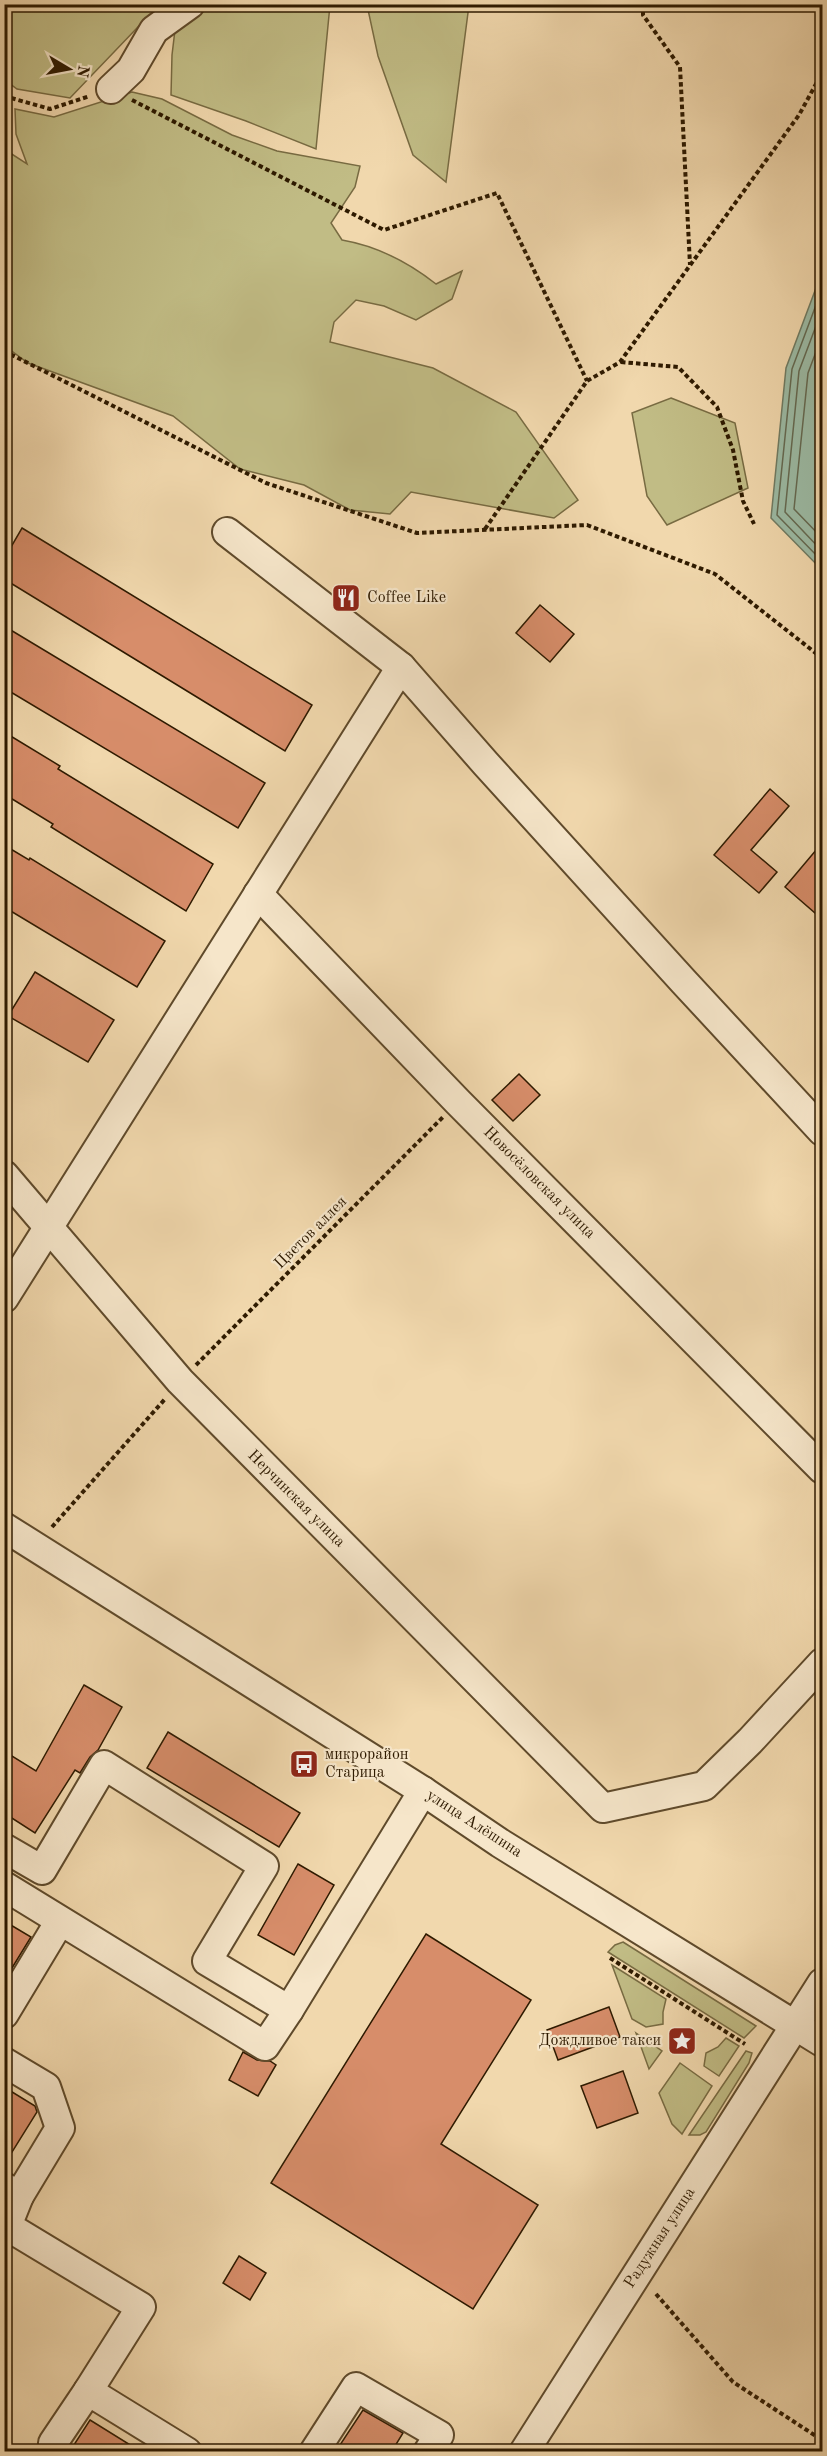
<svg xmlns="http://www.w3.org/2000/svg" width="827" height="2456" font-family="'Old Standard TT',serif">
	<rect width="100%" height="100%" fill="#f1d8ad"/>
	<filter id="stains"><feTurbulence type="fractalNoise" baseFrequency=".00333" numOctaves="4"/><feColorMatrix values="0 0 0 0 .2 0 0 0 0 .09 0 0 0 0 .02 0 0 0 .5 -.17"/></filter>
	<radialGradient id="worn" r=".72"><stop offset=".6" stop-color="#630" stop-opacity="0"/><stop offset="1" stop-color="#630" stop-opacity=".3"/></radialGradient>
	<!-- green -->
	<g fill="#c1bc85" stroke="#786b42" stroke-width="1.5">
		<path d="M5,5h154l-89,93 -53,-9 -12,-9z"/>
		<path d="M178,5h152l-14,144 -70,-28 -75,-26 1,-40z"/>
		<path d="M367,5h102l-23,177 -33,-27 -35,-99z"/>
		<path d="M132,92l30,7 70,36 45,16 83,15 -5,21 -24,36 11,17c35,6 66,22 94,44l26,-13 -10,28 -36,21 -32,-14 -28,-6 -22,22 -4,20 103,26 83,44 62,88 -24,18 -143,-26 -21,22 -40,-4 -46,-25 -64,-16 -67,-53 -145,-53 -23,-17 -1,-197 23,15 -11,-30 -1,-25 39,8z"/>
		<path d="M671,398l64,25 13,65 -81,37 -20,-29 -15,-83z"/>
		<path d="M623,1942l133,84 -12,12 -136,-86 7,-7z"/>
		<path d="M612,1965l54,34 -3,13v12l-17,3 -14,-8z"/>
		<path d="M636,2033l26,18 -13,18z"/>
		<path d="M726,2038l13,8 -20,30 -15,-10 2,-13 12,-6z"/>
		<path d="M746,2051l6,2 -3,10 -43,69 -6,3h-11z"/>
		<path d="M680,2063l32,23 -30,48 -10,-10 -13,-31z"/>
	</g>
	<!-- water -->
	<path fill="#9cbba5" stroke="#707b63" stroke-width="1.5" d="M822,272v298l-51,-52 15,-150z"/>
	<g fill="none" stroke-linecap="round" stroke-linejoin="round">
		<!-- shore -->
		<g stroke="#656a52" stroke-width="1.5">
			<path d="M822,289l-30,80 -15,146 45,46"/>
			<path d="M822,310l-23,61 -14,141 37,39"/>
			<path d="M822,336l-14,37 -14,136 28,29"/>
		</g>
	</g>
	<!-- building -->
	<g fill="#d78d6a" stroke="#2e1a00" stroke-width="1.5">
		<path d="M22,528l290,177 -27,46 -281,-172v-20z"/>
		<path d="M540,605l34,29 -24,28 -34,-29z"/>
		<path d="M4,626l261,157 -27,45 -234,-140z"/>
		<path d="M4,732l56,34 -2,3 155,95 -27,47 -135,-84 2,-3 -49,-30z"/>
		<path d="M770,789l19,17 -38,44 26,22 -18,21 -45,-38z"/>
		<path d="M822,843v76l-37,-32z"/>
		<path d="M4,845l25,15 1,-2 135,83 -28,46 -133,-80z"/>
		<path d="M35,972l79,48 -26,42 -80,-46z"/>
		<path d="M519,1074l21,21 -27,26 -21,-21z"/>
		<path d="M84,1685l38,22 -24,43 -8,7 -10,16 -5,-3 -40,63 -31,-20v-62l32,20z"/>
		<path d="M168,1732l132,81 -21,34 -132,-79z"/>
		<path d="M298,1864l36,21 -40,70 -36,-20z"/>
		<path d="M4,1921l27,16 -27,44z"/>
		<path d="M426,1934l105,66 -90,144 97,61 -65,104 -202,-126z"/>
		<path d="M609,2007l11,30 -62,23 -11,-30z"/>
		<path d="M243,2052l14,8 13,1 6,4 -18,31 -29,-16z"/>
		<path d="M623,2071l15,42 -41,15 -16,-42z"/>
		<path d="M4,2087l31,19 2,6 -33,53z"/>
		<path d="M239,2256l27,17 -16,27 -27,-17z"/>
		<path d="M363,2410l40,23 -11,18h-56z"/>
		<path d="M90,2420l50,31h-70z"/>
	</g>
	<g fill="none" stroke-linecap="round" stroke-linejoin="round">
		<!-- minor casing -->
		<g stroke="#5f4a2b" stroke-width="32">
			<g id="minor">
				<path d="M111,89l20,-19 23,-40 36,-26"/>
				<path d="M227,532l174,135 85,97 198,218 138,149"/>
				<path d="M258,894l200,208 364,367"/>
				<path d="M4,1175l176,206 423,427 101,-22 46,-45 72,-78"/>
				<path d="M4,1298l397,-631"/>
				<path d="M4,1527l419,264 77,52 322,199"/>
				<path d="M4,1848l38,22 62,-105 160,101 -57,95 82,49 134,-219"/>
				<path d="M4,1886l261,160 24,-36"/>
				<path d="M4,2014l56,-93"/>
				<path d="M4,2062l42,25 14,41 -41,68 -15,-9"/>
				<path d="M19,2196l-12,30 134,81 -53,84 99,61"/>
				<path d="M53,2443l35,-52"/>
				<path d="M314,2452l42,-65 83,48 -11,17"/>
				<path d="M524,2452l298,-469"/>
			</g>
		</g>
		<!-- path -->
		<g stroke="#2e1a00" stroke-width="4" stroke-dasharray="4.5 3" stroke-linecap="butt">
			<path d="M643,4v11l37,52 10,198"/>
			<path d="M4,96l46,13 40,-13"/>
			<path d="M132,100l252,130 113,-37 90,188"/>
			<path d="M4,351l262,132 151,50 170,-8 128,49 107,84"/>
			<path d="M621,362l57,5 39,40 16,43 10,51 11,23"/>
			<path d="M485,529l102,-148 33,-19 179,-247 23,-42"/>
			<path d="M196,1365l247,-248"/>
			<path d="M52,1527l113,-128"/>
			<path d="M610,1958l135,86"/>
			<path d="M656,2294l77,88 89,58"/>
		</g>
		<!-- minor -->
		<use href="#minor" stroke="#f6e6ca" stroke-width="28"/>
	</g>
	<!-- icons -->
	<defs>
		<g id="restaurant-square" transform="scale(1.5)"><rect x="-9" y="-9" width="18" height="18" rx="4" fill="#8f2418" stroke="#f6e6ca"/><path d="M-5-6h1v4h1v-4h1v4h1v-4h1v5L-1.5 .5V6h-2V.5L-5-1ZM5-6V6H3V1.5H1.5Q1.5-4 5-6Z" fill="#fff"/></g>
		<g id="bus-square" transform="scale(1.5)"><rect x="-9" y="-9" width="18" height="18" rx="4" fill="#8f2418" stroke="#f6e6ca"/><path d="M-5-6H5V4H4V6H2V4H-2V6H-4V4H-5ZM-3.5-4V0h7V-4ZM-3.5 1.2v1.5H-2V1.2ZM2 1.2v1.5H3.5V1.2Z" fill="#fff"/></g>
		<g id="sight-square" transform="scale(1.5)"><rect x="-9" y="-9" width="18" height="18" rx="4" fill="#8f2418" stroke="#f6e6ca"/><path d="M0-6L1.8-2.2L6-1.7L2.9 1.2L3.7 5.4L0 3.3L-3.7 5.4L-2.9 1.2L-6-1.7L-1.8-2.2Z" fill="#fff"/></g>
	</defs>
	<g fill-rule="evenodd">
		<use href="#restaurant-square" x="346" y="598"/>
		<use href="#bus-square" x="304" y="1764"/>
		<use href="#sight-square" x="682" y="2041"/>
	</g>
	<g text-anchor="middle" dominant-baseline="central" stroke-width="4.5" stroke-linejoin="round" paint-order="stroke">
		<!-- poi labels -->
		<g font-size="16" fill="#2e1a00" stroke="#f6e6ca" text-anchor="start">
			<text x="367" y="598">Coffee Like</text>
			<text x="325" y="1755">микрорайон<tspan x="325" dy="18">Старица</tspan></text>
			<text x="661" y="2041" text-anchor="end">Дождливое такси</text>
		</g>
		<!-- street labels -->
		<g font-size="16" fill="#2e1a00" stroke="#f6e6ca">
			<text transform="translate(539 1183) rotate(45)">Новосёловская улица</text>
			<text transform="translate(311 1233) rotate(-45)">Цветов аллея</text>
			<text transform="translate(296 1499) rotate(45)">Нерчинская улица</text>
			<text transform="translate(474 1824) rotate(33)">улица Алёшина</text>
			<text transform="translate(660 2238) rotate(-57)">Радужная улица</text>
		</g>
	</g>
	<!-- margin -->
	<rect width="827" height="2456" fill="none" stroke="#f1d8ad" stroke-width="24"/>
	<rect x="6" y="6" width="815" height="2444" fill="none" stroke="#2e1a00" stroke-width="3"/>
	<rect x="12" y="12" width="803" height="2432" fill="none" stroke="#2e1a00" stroke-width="1.5"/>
	<!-- north arrow -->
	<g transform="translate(69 69) rotate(100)" stroke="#f6e6ca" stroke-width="4.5" paint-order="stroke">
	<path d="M0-4.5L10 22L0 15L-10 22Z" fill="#2e1a00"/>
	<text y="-9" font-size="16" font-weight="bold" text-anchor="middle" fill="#2e1a00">N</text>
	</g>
	<rect width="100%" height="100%" filter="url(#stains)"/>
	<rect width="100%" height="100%" fill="url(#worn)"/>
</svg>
